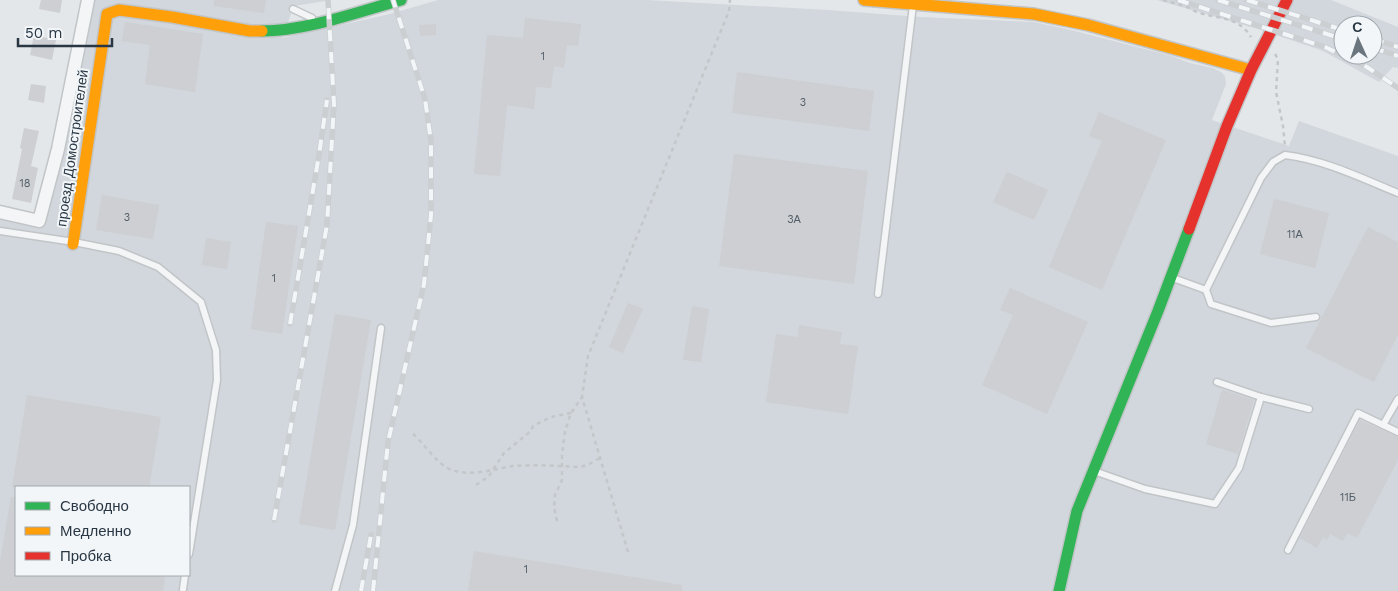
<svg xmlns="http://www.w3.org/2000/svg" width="1398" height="591" font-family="'Work Sans',sans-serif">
	<rect width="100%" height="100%" fill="#e4e7e9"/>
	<!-- built -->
	<g fill="#d2d7dd" fill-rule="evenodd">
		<path d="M88,0h243l-37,6 -12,32 108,-24 48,-14h209l181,10 92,7 114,5 37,8 101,26 18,7 23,5 8,4 4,4 1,8 -14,36 77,26 10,-25 99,35v435h-1398v-379l39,8zM16,487h173v88h-173z"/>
		<path d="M1157,0h174l67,27v41l-5,-1 -14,15 -56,-31 -62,-21zM1343,25h30v30h-30z"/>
	</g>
	<!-- building -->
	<g fill="#cdcfd2">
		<path d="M41,0h21l-2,13 -21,-4z"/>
		<path d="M214,0h52l-2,13 -50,-7z"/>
		<path d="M525,18l56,6 -3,22 -11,-1 -3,23 -10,-2 -3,22 -15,-1 -2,22 -27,-4 -7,71 -26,-2 13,-139 36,3z"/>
		<path d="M125,22l78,12 -8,58 -50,-8 5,-39 -28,-4z"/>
		<path d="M436,24v11l-16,1 -1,-11z"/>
		<path d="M34,35l22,5 -4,20 -22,-5z"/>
		<path d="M737,72l137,19 -5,40 -137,-18z"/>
		<path d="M31,84l15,2 -2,17 -16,-3z"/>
		<path d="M1099,112l67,28 -64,150 -53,-23 53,-126 -13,-5z"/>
		<path d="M24,128l15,3 -8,35 7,2 -7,35 -19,-4 10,-50 -2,-1z"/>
		<path d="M734,154l134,17 -14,113 -135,-18z"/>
		<path d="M1007,172l41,18 -14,30 -41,-18z"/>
		<path d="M102,195l57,10 -6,34 -57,-9z"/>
		<path d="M1274,199l55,14 -14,55 -55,-14z"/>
		<path d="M266,222l32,4 -16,108 -31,-5z"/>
		<path d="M1368,227l30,15v93l-24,47 -68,-34z"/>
		<path d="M206,238l25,4 -4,27 -25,-4z"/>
		<path d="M1010,288l78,34 -41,92 -65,-29 31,-70 -13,-5z"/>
		<path d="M628,303l15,6 -20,44 -14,-6z"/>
		<path d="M692,306l17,3 -8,53 -18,-2z"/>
		<path d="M335,314l36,6 -36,210 -36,-6z"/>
		<path d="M799,325l43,7 -2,12 18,2 -10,68 -82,-12 10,-68 22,3z"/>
		<path d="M1222,390l32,10 -16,54 -32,-10z"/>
		<path d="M27,395l134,22 -12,70h-137z"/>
		<path d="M1360,420l38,17v23l-41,78 -10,-5 -4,8 -13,-7 -3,6 -4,-3 -6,11 -17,-10z"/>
		<path d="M11,497h5v78h138l11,2 -2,14h-163v-29z"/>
		<path d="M474,551l208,34v6h-214z"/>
	</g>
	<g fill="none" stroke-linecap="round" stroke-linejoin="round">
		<!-- lane casing -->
		<g stroke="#c2c5c7" stroke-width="9">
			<g id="lane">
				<path d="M293,9l19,9"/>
				<path d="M0,231l74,11 45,9 39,16 43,35 15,48 1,30 -28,174"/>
				<path d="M1173,278l33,12 55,-112 12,-16 12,-7c40,5 76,23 113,38"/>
				<path d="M1206,290l5,14 60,19 45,-6"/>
				<path d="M878,294l35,-289"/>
				<path d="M1217,382l44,15 48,12"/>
				<path d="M1383,425l15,-26"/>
				<path d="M1094,471l51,18 70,15 24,-36 22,-71"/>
				<path d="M1288,550l70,-137 40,19"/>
				<path d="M183,589l2,-14"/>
				<path d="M335,591l18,-66 28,-197"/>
			</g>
		</g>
		<!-- street casing -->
		<g stroke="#c2c5c7" stroke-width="15">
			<path id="street" d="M0,212l39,9 19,-72 30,-149"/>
		</g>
		<!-- fast casing -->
		<g stroke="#c2c5c7" stroke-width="14">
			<g id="fast">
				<path d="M262,31c44,0 96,-19 139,-31"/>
				<path d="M1059,591l18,-80 81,-200 31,-82"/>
			</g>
		</g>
		<!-- slow casing -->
		<g stroke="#c2c5c7" stroke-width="14">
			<g id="slow">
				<path d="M864,0l170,14 54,11 163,45"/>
				<path d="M73,244l34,-230 12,-4 53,7 78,14h12"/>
			</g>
		</g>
		<!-- jam casing -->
		<g stroke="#c2c5c7" stroke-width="14">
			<path id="jam" d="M1189,229l38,-103 24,-56 36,-70"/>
		</g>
		<!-- path -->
		<g stroke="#c3c7c9" stroke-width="2.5" stroke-dasharray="4 4" stroke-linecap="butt">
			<path d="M1163,0c7,2 15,4 22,6 5,2 10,6 15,7 20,6 39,4 51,24"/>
			<path d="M1275,54l3,5 -2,33 7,34 2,21"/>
			<path d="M413,434c12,10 24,31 39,36 20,7 42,-1 61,-4 15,-1 31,-1 46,0 7,0 13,1 20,1 8,-1 14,-5 21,-9"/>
			<path d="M476,485l13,-9 15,-23 27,-22 2,-5 18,-9 20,-4"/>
			<path d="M557,521l-3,-14 1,-12 7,-15v-24l3,-25 6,-18 11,-16"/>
			<path d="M628,552l-46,-155 6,-41 141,-345 1,-11"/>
		</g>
		<!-- lane -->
		<use href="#lane" stroke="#f3f5f6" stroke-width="6"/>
		<!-- street -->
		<use href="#street" stroke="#f3f5f6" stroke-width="12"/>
		<!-- fast -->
		<use href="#fast" stroke="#30b455" stroke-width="11"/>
		<!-- slow -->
		<use href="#slow" stroke="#ff9f0a" stroke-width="11"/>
		<!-- jam -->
		<use href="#jam" stroke="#e5322d" stroke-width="11"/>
		<!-- rail casing -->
		<g stroke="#cccfd1" stroke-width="5.5">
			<g id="rail">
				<path d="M1178,0l147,47 42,20 31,21"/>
				<path d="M1218,0l125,39"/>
				<path d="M1247,0l96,30"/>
				<path d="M1373,39l25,8"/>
				<path d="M1373,48l25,8"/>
				<path d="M290,324l29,-169 8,-55"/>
				<path d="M274,520l53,-295 7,-121 -6,-104"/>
				<path d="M361,591l10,-56"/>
				<path d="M373,591l15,-149 36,-158 7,-69v-74l-6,-42 -32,-99"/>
			</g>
		</g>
		<!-- rail -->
		<use href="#rail" stroke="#f2f6f8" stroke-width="4" stroke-dasharray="11" stroke-linecap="butt"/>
	</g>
	<g text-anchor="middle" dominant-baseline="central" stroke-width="4" stroke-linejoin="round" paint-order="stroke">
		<!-- number labels -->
		<g font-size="11" fill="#535e69">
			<text x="543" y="56">1</text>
			<text x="803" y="102">3</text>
			<text x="25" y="183">18</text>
			<text x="127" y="217">3</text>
			<text x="794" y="219">3А</text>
			<text x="1295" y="234">11А</text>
			<text x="274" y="278">1</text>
			<text x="1348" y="497">11Б</text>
			<text x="526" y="569">1</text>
		</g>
		<!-- street labels -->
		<g font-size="14" fill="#293745" stroke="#f2f6f8">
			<text transform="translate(72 148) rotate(-82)">проезд Домостроителей</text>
		</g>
	</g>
	<!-- legend -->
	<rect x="15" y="486" width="175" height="90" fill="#f2f6f8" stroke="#a2aab0"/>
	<rect x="25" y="502" width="25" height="8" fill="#30b455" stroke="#a2aab0"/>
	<text x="60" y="511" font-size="15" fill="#293745">Свободно</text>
	<rect x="25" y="527" width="25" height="8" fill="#ff9f0a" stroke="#a2aab0"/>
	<text x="60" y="536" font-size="15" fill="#293745">Медленно</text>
	<rect x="25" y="552" width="25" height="8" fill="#e5322d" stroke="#a2aab0"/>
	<text x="60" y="561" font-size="15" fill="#293745">Пробка</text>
	<!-- north arrow -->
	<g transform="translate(1358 40) rotate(357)"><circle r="24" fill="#f2f6f8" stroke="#a2aab0"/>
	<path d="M0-4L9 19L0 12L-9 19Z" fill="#6a757e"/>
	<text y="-8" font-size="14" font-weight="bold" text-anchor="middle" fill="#293745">С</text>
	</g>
	<!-- scale -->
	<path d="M18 38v8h94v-8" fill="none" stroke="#293745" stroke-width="2.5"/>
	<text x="25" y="38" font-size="15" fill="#293745" stroke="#f2f6f8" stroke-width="4" paint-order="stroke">50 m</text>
</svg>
